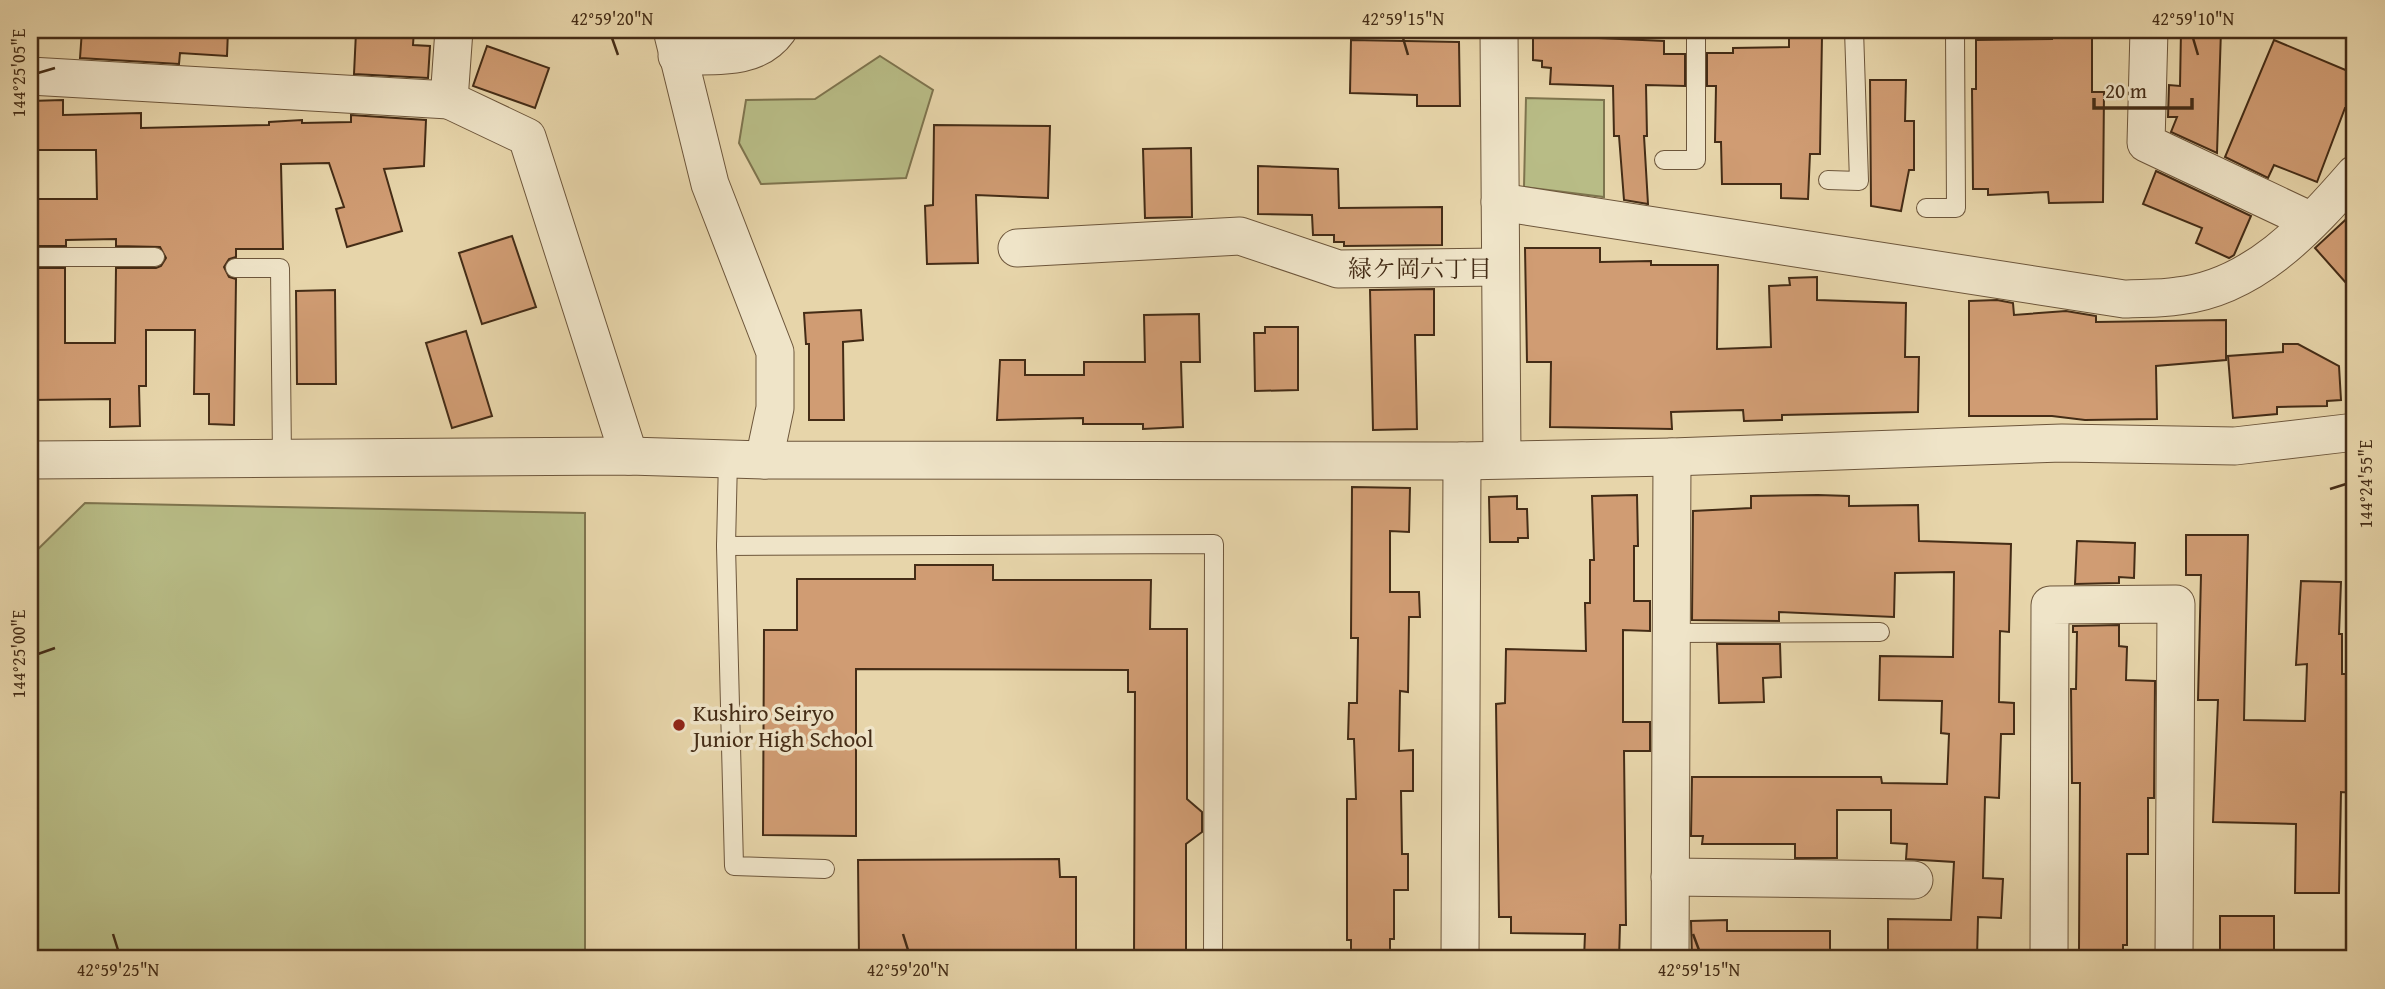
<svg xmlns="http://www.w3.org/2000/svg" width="2385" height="989" font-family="'Gentium Book Plus','Noto Serif JP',serif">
	<rect width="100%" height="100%" fill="#e7d5aa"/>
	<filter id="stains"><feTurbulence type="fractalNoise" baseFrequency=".00286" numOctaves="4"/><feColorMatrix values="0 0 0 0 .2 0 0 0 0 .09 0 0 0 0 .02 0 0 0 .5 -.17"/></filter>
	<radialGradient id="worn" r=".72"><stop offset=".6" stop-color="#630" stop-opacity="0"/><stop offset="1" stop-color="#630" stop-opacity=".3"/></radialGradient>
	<!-- green -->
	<g fill="#b8bc86" stroke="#7e744e" stroke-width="2">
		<path d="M880,56l53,34 -27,88 -145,6 -22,-41 7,-43 69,-1z"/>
		<path d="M1526,98l78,2v97l-80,-10z"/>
		<path d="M85,503l500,10v446h-549l-6,-402z"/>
	</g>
	<!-- building -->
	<g fill="#d09c73" stroke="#442c16" stroke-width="2">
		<path d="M82,30h146l-1,26 -47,-3 -1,11 -99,-6z"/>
		<path d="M377,30h37l-1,15 17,1 -2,32 -74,-4 2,-42 21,1z"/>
		<path d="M2181,30h40l-4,123 -46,-21 6,-15h-9l1,-32 11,1z"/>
		<path d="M2052,31h40v61h12l-1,110 -54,1 -1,-11 -60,3v-6h-15l-1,-100h4v-49l76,-1z"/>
		<path d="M1533,35l131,6v13h21v32l-39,-1 1,51h-3l4,68 -24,-4 -5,-64h-5l-1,-50 -63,-2 1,-16 -9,-1v-6l-9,-1z"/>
		<path d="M1789,35l33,1 -2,118h-10l-2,45 -27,-1v-14h-59l-1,-42h-6l1,-56h-9v-33h26v-5l56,-1z"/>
		<path d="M1351,40l108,2 1,64h-43v-11l-67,-2z"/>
		<path d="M2274,40l81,34v34h-10l-28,74 -43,-17 -6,13 -43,-21z"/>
		<path d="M487,46l62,22 -14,40 -62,-22z"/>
		<path d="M1870,80h36l-1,41h9v49h-5l-8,41 -30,-5z"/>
		<path d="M63,100v15l78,-2v15l128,-3v-3l33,-2v3l49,-1v-7l75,5 -2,46 -40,3 18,62 -55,16 -11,-38 8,-2 -15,-44 -48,1 2,85h-47v8l-7,2 -5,8 5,10 7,2 -2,146 -25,-1v-30h-15l1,-64h-49v56h-7l1,40 -30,1v-28l-80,1v-132h35v75h50l1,-75h40l5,-2 5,-8 -6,-11 -44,-1v-7l-50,1v6h-36v-47h67l-1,-49h-66v-49z"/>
		<path d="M934,125l116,1 -2,72 -72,-3 2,68 -51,1 -2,-58 8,-1z"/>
		<path d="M1191,148l1,69 -47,1 -2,-69z"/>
		<path d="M1258,166l80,3 1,39 103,-1v38l-98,1v-4h-10v-7h-21l-1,-20 -54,-1z"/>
		<path d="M2156,171l95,45 -17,39 -5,3 -33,-15 6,-15 -59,-24z"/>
		<path d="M2355,211v82l-40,-45z"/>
		<path d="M512,236l24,71 -54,17 -23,-71z"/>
		<path d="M1525,248h75v14l51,-1v4h67l-1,84 54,-2 -2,-61 21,-1 -1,-7 28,-1v23l89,3 -1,54h14l-1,55 -136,3v5l-38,1 -1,-11 -72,2 1,17 -122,-2 1,-65h-24z"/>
		<path d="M1434,289v46h-19l2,94 -44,1 -3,-140z"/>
		<path d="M335,290l1,94h-39l-1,-93z"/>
		<path d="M1997,300l16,3 1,12 52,-4 30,5v6l130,-2v40l-70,6 1,53 -72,1 -33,-4h-83v-115z"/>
		<path d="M861,310l2,30 -20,2 1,78h-35v-76h-3l-2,-31z"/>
		<path d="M1199,314l1,48h-19l2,65 -40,2v-5h-60v-6l-86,2 3,-60h25v15h59v-13h61l-1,-47z"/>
		<path d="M1265,327h33v63l-43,1 -1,-58h11z"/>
		<path d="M466,331l26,85 -40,12 -26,-85z"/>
		<path d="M2283,344h15l41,22 2,34 -14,1v5l-50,1v7l-44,4 -5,-62 55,-4z"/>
		<path d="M1352,487l58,1 -1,44 -19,-1v61h29l1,25h-11l-1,75 -8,-1 -1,60 14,-1v41h-12l1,63h6v36h-14v49h-4v20h-39v-19h-4v-141h9l-2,-60h-6l1,-36h8l1,-65h-7z"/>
		<path d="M1637,495l1,51h-4v55h16v30l-27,-1v92h27v29h-26l2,174h-6l-1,34h-35l1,-25 -74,-1v-16h-12l-3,-213 9,-1 1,-54 80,2 -1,-48h5v-43h4l-2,-64z"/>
		<path d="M1818,495l31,1v10l69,-1 1,36 92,3 -2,88 -9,-1 -1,71 15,1v31h-13l-2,64 -14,-1 -2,81 20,1 -2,39 -23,-1 -1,42h-89v-40l63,1 3,-58 -48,-3 1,-15 -16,-1v-33h-54v48h-42v-14h-93l1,-8h-12l1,-59h189l1,6 65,1 2,-50 -8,-1 1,-32 -63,-1 1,-44 73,1 1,-85 -59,1 -1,44 -115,-5v9l-87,-1 1,-109 58,-3v-12z"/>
		<path d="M1517,496v13h10l1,29h-10v4h-28l-1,-45z"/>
		<path d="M2186,535h62l-4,185 61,1 2,-57 -11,1 5,-84 40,1 -2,52h3v40h9l-2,92 6,1v26l-14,-1 -2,101h-44l1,-69 -83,-2 5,-122h-20l3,-125h-15z"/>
		<path d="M2077,541l58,2 -1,35 -15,-1v6l-44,1z"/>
		<path d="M915,565h78v15h158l-1,49h37v170l15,13v20l-16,12v115h-52l1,-267h-7v-22l-272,-1v167l-93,-1 1,-205h33v-51h118z"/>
		<path d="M2119,625v21l8,1 -1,33 29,1 -1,117h-6v56h-21v91h-4v14h-38v-8h-6l1,-168h-8l-1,-94h5l1,-57h-4v-6z"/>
		<path d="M1717,644h63l1,33 -18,1 1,24 -45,1z"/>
		<path d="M1059,859l1,18h16v82h-217l-1,-99z"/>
		<rect x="2220" y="916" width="54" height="37"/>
		<path d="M1727,920v11h103v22l-50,2v3h-88l-1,-37z"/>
	</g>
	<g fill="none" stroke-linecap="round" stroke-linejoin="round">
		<!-- lane casing -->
		<g stroke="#6d563b" stroke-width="20">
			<g id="lane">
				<path d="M1664,160h32v-130"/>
				<path d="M1828,180l31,1 -5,-151"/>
				<path d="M1926,208h30l-1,-178"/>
				<path d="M30,257h125"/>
				<path d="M235,268h45l2,191"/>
				<path d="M728,459l-2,87 488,-2 -1,415"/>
				<path d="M726,546l8,320 91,3"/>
				<path d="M1674,633l206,-1"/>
			</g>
		</g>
		<!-- street casing -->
		<g stroke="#6d563b" stroke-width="39">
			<g id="street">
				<path d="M454,30l-5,70 78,37 102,319"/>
				<path d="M672,30l38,154 65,168v56l-11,52"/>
				<path d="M1499,30l3,429"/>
				<path d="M2149,30l-3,113 163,77"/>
				<path d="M677,56c36,-1 78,6 101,-26"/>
				<path d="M30,76l419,24"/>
				<path d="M1500,202l624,97c18,-1 37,0 54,-3 75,-8 130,-68 177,-122"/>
				<path d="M1017,248l223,-12 98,33 162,-2"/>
				<path d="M30,460l599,-4 135,4 698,1 210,-4 390,-14 173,3 120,-14"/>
				<path d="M1670,877l244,3"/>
				<path d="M1460,959l2,-498"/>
				<path d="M1670,959l2,-502"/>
				<path d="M2049,959l1,-354 126,-1 -2,355"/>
			</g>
		</g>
		<!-- lane -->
		<use href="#lane" stroke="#efe4c8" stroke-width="18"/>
		<!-- street -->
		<use href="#street" stroke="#efe4c8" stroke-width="37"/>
	</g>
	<!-- ticks -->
	<path fill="none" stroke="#442c16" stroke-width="2.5" d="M612,38l6,17M1403,38l5,17M2193,38l5,17M38,73l17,-5M2330,489l16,-5M38,654l17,-6M113,934l5,16M903,934l5,16M1693,934l6,16"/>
	<!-- markers -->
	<circle fill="#8f2418" stroke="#efe4c8" stroke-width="2.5" cx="679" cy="725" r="7"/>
	<g text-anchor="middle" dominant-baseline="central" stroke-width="7" stroke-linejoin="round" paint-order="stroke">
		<!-- poi labels -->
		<g font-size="23" fill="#442c16" stroke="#efe4c8" text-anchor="start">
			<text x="693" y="712">Kushiro Seiryo<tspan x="693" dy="26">Junior High School</tspan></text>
		</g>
		<!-- neighbourhood labels -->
		<g font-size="24" fill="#442c16" stroke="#efe4c8">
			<text x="1420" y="268">緑ケ岡六丁目</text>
		</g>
	</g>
	<!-- margin -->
	<rect width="2385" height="989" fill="none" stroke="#e7d5aa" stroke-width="77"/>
	<!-- scale -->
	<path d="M2094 98v10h98v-10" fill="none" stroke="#442c16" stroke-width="3.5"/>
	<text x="2105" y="98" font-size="21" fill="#442c16" stroke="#efe4c8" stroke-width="5" paint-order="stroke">20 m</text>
	<rect x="38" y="38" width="2308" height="912" fill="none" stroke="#442c16" stroke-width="2.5"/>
	<g font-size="18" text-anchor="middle" fill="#442c16">
		<text x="612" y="25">42°59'20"N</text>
		<text x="1403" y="25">42°59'15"N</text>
		<text x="2193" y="25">42°59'10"N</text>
		<text transform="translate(19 73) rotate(-90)" y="6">144°25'05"E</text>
		<text transform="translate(2366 484) rotate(-90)" y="6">144°24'55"E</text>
		<text transform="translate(19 654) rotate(-90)" y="6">144°25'00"E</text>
		<text x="118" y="976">42°59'25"N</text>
		<text x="908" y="976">42°59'20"N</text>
		<text x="1699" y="976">42°59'15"N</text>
	</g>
	<rect width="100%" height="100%" filter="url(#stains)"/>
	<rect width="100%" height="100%" fill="url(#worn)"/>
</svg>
